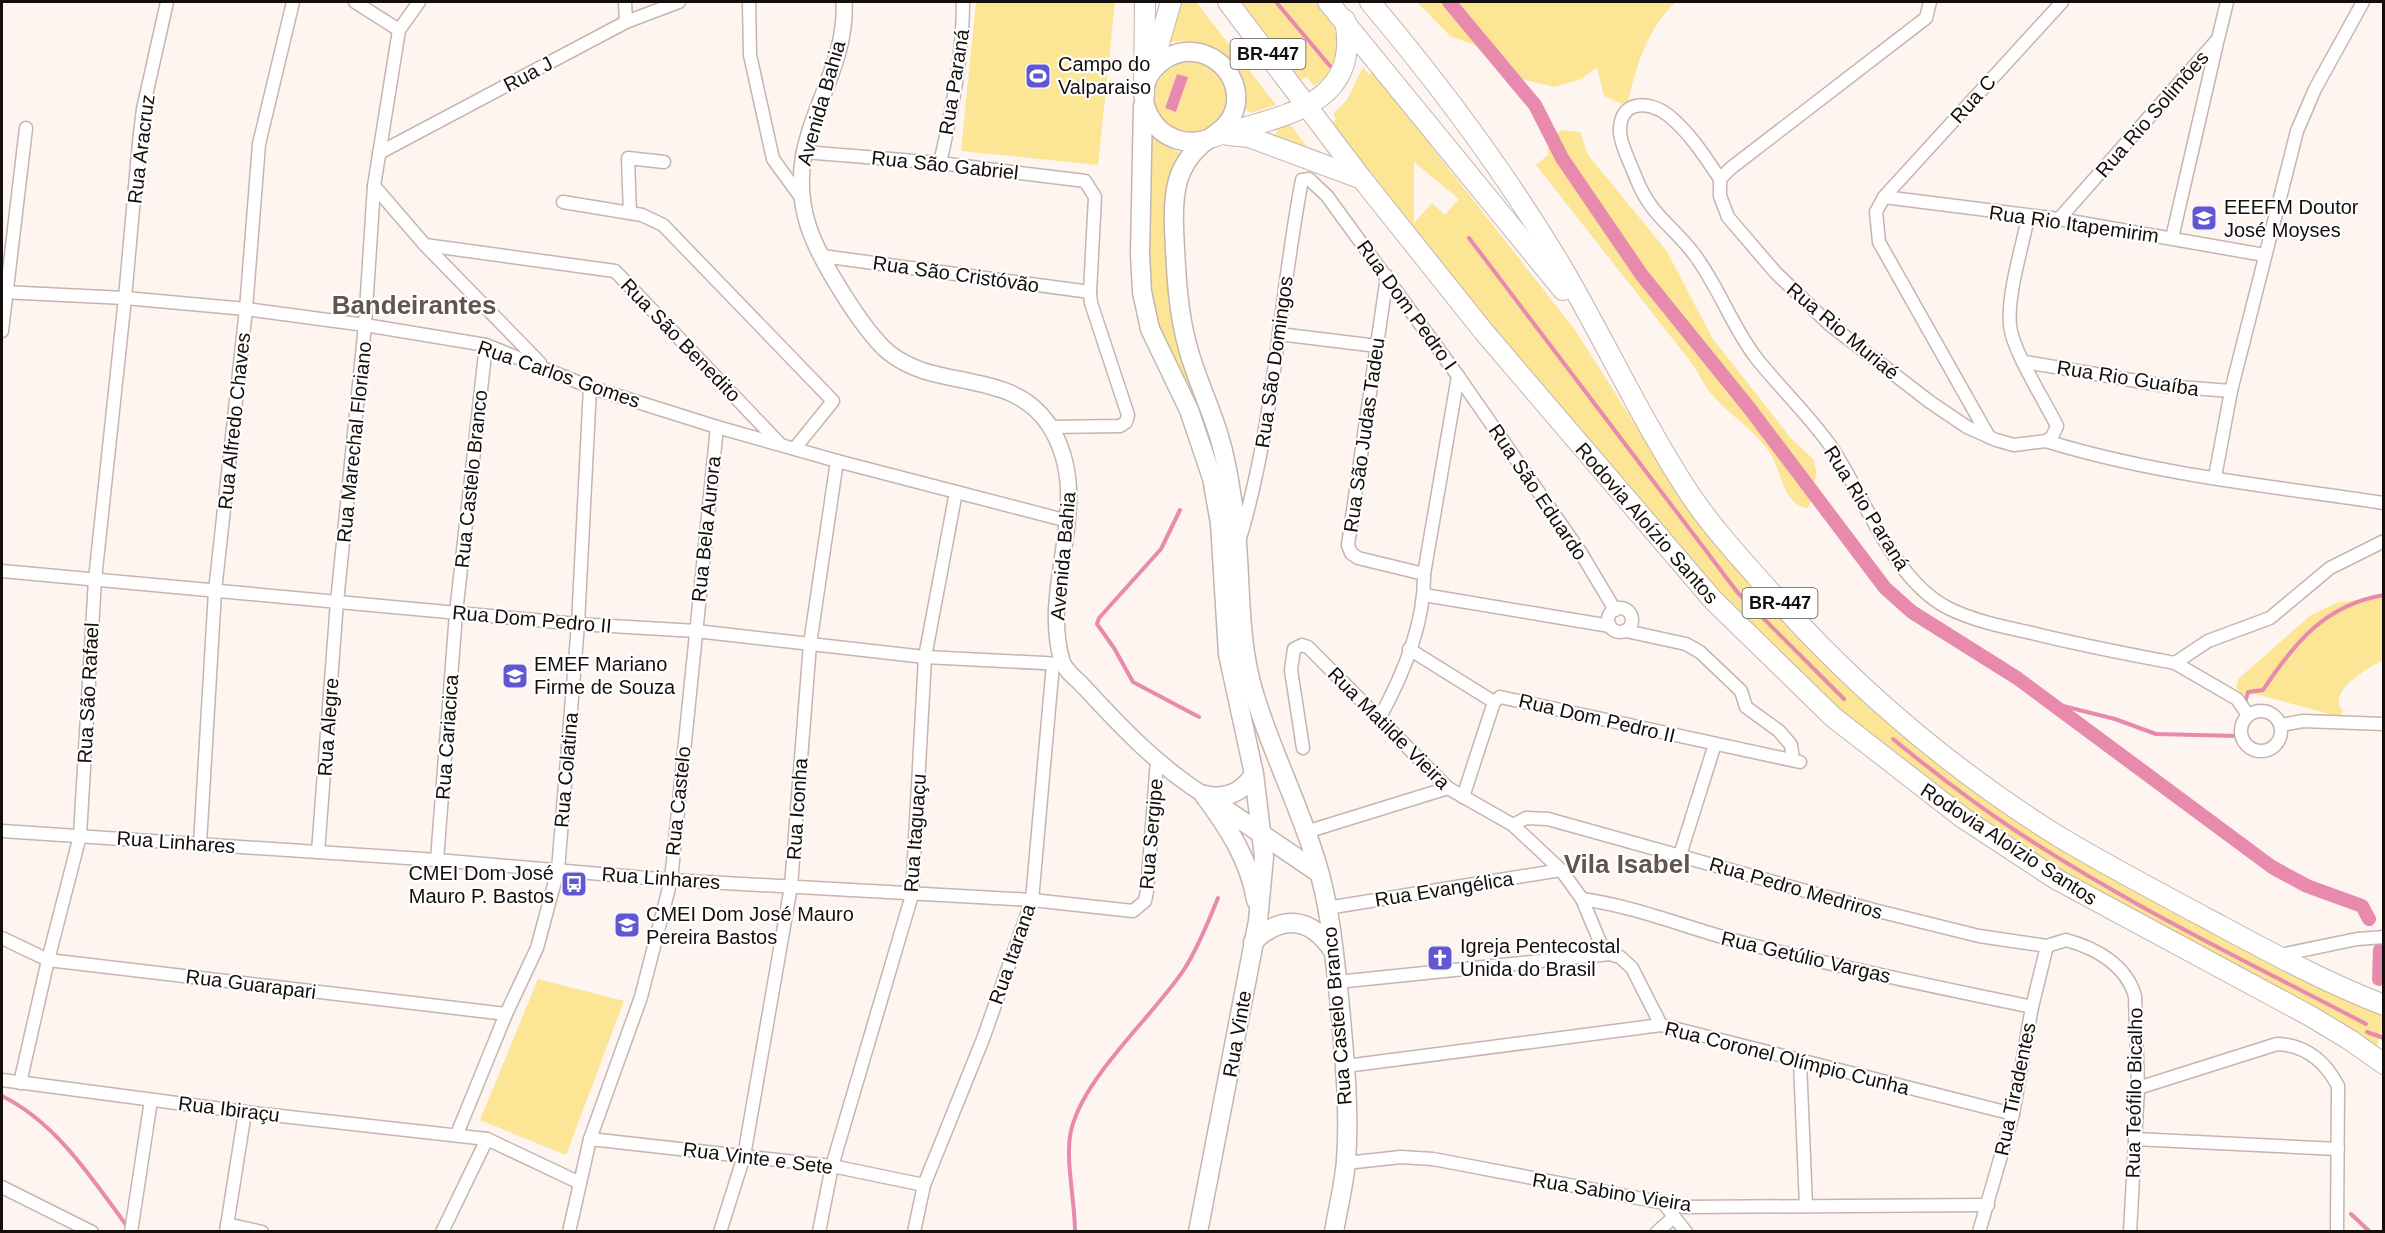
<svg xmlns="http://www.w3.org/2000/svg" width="2385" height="1233" font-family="Helvetica,sans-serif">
	<rect width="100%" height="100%" fill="#fef4f0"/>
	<!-- green -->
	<g fill="#fce594" fill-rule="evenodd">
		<path d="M976,2h139l-17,163 -137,-14z"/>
		<path d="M1181,2h15l80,103 -25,8 -6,-5c3,-45 -32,-74 -76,-66z"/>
		<path d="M1239,2h76c30,34 26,41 12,82l-4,-5 -9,7 -7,-9 -6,3z"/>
		<path d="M1417,2h259c-29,25 -41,68 -49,104l-23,-10 -7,-29 -16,12 -26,8 -34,-8 -41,-32 -30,-11z"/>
		<path d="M1188,61c63,3 41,90 -11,69 -8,-3 -16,-10 -20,-18 -11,-24 8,-47 31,-51zM1177,74l11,3 -12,35 -11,-4z"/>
		<path d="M1363,67l6,8 4,-3 202,258 103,162 39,53 42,52 92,93 108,88 424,235v11l-6,23 -318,-177 -107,-70 -110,-87 -99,-94 -46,-51 -184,-213 -181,-232 4,-4 -3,-5 14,-14zM1414,162l45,37 -14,16 -13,-12 -18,20z"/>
		<path d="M1290,124l17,23 -31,-12 1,-6z"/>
		<path d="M1563,130l17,2 8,23 78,95 47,89 77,98 24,23 2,12 -2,21 -6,15c-25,-2 -27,-39 -38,-55 -15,-23 -38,-36 -56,-56 -8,-9 -14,-20 -20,-31l-158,-201 12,-10 1,-19z"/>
		<path d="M1152,136l31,19 -13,137 48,161 2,30 -6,-29 -10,-25 -39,-80 -17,-59 2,-148z"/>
		<path d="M2383,596v64c-15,8 -58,32 -40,52l-3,5 -80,-22 -19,-1 -5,-7 3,-9 72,-63 25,-12z"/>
		<path d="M538,979l86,22 -58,154 -86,-35z"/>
	</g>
	<!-- water -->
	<path fill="#e889ae" d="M1177,74l11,3 -12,35 -11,-4z"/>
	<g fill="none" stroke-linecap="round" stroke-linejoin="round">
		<!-- stream -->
		<g stroke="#e889ae" stroke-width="4">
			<path d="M1276,2l54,64"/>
			<path d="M1469,238l269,355 106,106"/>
			<path d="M1180,510l-19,39 -62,69 -2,6 17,24 19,34 66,35"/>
			<path d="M2051,703l64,16 41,15 82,2 4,-23"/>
			<path d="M2245,703l3,-11 15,-2c32,-48 62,-85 121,-95"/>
			<path d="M1893,739c39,32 78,62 120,90 111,74 235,133 353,195"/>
			<path d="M2367,1032l17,6"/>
			<path d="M2,1096c55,27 91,84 127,133"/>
			<path d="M2351,1214l19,18"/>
			<path d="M1075,1232c0,-30 -9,-68 -5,-96 9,-56 84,-120 115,-168 14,-22 23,-46 33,-70"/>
		</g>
		<!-- canal -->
		<g stroke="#e889ae" stroke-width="14">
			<path d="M1449,2l86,103 27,53 79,116 109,135 135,179 27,24 105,66 255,189 35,19 55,20 7,13"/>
			<path d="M2379,979l1,-29"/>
		</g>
		<!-- minor casing -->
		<g stroke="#c5b5af" stroke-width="15">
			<g id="minor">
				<path d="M355,2l44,28"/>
				<path d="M625,2l1,20"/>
				<path d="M749,2l1,53 23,104 27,37"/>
				<path d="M1930,2l-4,16 -195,150 -11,11v17l8,21 47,55 54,52 101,78 37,25 29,13 18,5 32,-4 6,-4 5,-11c-12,-25 -44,-74 -47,-100 -3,-32 12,-77 18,-109"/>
				<path d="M804,152l136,11 145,18 10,16 -5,95 1,11 37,112 -2,7 -6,4 -70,1"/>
				<path d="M379,153l247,-131 53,-20"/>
				<path d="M940,163c12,-53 23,-107 23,-161"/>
				<path d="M1720,179c-16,-24 -30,-46 -52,-64 -20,-15 -49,-15 -48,17 1,15 11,32 16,46 15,38 35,46 58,76 25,33 38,73 63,105 24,30 53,57 75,89 33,50 61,132 116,160 26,13 56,19 84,25 48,12 95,21 143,30l33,-22 62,-23 60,-50 54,-27"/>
				<path d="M374,186l51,59 115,118"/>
				<path d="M1884,197l175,22 205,36"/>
				<path d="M563,202l79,13 21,10 170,176 -38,47"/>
				<path d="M630,213l-2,-55 36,4"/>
				<path d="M2059,219l159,-180 9,-37"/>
				<path d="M2172,238l45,-195"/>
				<path d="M425,245l190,26 164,172"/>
				<path d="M822,256l268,36"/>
				<path d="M1387,276l-39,269 3,8 7,5 66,16"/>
				<path d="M2,292l123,6 121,11 119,16 121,20 104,42 127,40 120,34 231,60"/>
				<path d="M2,331l24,-203"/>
				<path d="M1279,334l98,12"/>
				<path d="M2025,362l141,24 65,5"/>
				<path d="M1458,376l123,177 34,57"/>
				<path d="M1989,437l-110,-195 -3,-30 8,-15 178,-195"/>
				<path d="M2046,441c110,34 225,45 338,62"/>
				<path d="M2215,477l16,-86 66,-260 18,-42 48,-87"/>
				<path d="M1240,538c35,-116 39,-239 62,-358l7,-1 18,17 131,180 -34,198c1,49 -22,103 -45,145"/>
				<path d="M2,571l576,53 118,7 229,26 138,7"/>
				<path d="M1424,595l186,31"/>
				<circle cx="1620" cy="620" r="12"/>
				<path d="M1626,631l60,13 14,8 41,39 5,16 33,24 12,14 2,15"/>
				<path d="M1409,649l85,53"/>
				<path d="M2175,663l62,36 11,16"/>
				<circle cx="2261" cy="731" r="20"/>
				<path d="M2281,725l22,-4 81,3"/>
				<path d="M1303,748l-12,-78 3,-21 8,-4 6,2 140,141 65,37 48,45 21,29 18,43 10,12 10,3 12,11 29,57"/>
				<path d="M1463,797l31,-95 6,-5 300,65"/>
				<path d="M1513,825l13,-7 22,1 326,91 105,26 68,10"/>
				<path d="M2,831l435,29 234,20 361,20 101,11 12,-10 2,-10 10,-131"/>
				<path d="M1306,832l142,-44"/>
				<path d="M200,844l15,-253 31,-282 13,-165 34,-142"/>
				<path d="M318,852l19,-250 28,-277 9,-139 25,-156 20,-28"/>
				<path d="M1680,855l35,-111"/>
				<path d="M437,860l19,-247 30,-268"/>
				<path d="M1582,899c57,8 110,31 166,45 94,24 189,43 284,63"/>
				<path d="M1327,908l234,-38"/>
				<path d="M2,938l46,22 458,54"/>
				<path d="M2047,946l19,-6c30,8 60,25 69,56l3,92 -8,144"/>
				<path d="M2280,955l77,-16 27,-2"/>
				<path d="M1337,982l273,-28"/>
				<path d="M1800,1062l6,144"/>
				<path d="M1346,1066l315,-41 352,89"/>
				<path d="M2,1080l243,32 242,27 93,44"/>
				<path d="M20,1083l28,-123 32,-124 15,-257 30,-281 14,-156 4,-33 24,-107"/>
				<path d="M2138,1088l139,-44c29,1 48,17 61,42l-1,146"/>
				<path d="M457,1134l49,-120 31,-66 21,-78 20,-246 12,-237"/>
				<path d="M590,1139l242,27 92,19"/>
				<path d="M2135,1139l203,10"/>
				<path d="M1346,1163l55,-6 32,2 252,48 303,-2"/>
				<path d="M2,1187l90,45"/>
				<path d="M1665,1205l21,27"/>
				<path d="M227,1224l35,8"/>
				<path d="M131,1232l20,-132"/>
				<path d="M226,1232l19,-120"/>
				<path d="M442,1232l45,-93"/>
				<path d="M569,1232l21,-93 51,-142 30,-117 46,-453"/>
				<path d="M720,1232l24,-76 47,-270 19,-242 27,-183"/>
				<path d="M819,1232l13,-66 80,-271 13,-238 31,-165"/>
				<path d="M914,1232l10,-47 59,-146 49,-139 21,-236"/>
				<path d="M1657,1232l17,-15"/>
				<path d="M1979,1232l34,-118 19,-107 15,-61"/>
			</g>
		</g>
		<!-- tertiary casing -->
		<g stroke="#c5b5af" stroke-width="18">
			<path id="tertiary" d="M844,2c4,81 -64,134 -36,223 10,33 54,104 80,127 10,8 24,15 36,19 45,14 96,10 125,54 48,74 -10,158 13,236 3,10 16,19 23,27 36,39 73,78 119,107"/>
		</g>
		<!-- secondary casing -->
		<g stroke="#c5b5af" stroke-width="21">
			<g id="secondary">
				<path d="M1143,106l-3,148 2,38 8,37 39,81 23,68 8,45 8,131 26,120 10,83 -6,64 -60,311"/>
				<path d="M1213,137c-55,24 -97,-49 -46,-79 34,-20 77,12 68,50 -5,19 -19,25 -33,36 -27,23 -29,51 -28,84 2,41 3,81 14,120 8,30 22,58 31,88 6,20 10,42 13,63 11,63 3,129 21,191 17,59 46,114 64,174 13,43 17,89 22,133 5,55 11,110 7,164 -2,24 -8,47 -12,71"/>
				<path d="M1204,795c24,32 45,64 52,105"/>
				<path d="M1204,795c21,5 39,-3 50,-21"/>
				<path d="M1216,803l103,70"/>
				<path d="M1253,942c29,-28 58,-25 80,9"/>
			</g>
		</g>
		<!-- primary casing -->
		<g stroke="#c5b5af" stroke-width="22">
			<g id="primary">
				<path d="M1228,2l134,177 122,153 229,268 120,117 130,101 93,61 256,138 38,23 34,24"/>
				<path d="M1328,2l235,288"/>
				<path d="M1370,2c70,83 137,173 193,267 43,74 79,152 126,224 24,36 55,69 84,102 83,93 179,175 285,241 48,29 98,55 148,82 58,31 116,63 178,87"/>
				<path d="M1151,71l20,-69"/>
				<path d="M1144,95l1,-93"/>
				<path d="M1228,135l21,2 113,42"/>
				<path d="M1213,137c64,-21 149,-28 132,-117"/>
			</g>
		</g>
		<!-- minor -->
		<use href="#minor" stroke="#fff" stroke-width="12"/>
		<!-- tertiary -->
		<use href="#tertiary" stroke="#fff" stroke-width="15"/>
		<!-- secondary -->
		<use href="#secondary" stroke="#fff" stroke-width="18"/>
		<!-- primary -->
		<use href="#primary" stroke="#fff" stroke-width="20"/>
	</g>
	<!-- icons -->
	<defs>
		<g id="stadium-square" transform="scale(1.35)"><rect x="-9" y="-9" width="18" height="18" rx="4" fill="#6157d0" stroke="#fff"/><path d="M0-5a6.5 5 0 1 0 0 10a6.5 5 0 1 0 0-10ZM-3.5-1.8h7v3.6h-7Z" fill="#fff"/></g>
		<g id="school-square" transform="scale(1.35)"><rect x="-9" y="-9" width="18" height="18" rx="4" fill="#6157d0" stroke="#fff"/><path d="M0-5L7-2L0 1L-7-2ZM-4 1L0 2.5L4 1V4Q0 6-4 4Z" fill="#fff"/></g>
		<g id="bus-square" transform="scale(1.35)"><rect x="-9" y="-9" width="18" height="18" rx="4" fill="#6157d0" stroke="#fff"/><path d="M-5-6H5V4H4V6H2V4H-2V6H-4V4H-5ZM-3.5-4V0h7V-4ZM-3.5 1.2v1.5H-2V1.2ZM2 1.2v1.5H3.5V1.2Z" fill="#fff"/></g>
		<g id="church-square" transform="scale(1.35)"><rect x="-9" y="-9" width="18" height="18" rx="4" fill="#6157d0" stroke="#fff"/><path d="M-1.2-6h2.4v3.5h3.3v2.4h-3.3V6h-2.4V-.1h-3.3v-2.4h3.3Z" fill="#fff"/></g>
	</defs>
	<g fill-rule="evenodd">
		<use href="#stadium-square" x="1038" y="76"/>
		<use href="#school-square" x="2204" y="218"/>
		<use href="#school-square" x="515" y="676"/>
		<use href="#bus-square" x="574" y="884"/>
		<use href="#school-square" x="627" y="925"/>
		<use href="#church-square" x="1440" y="958"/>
	</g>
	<g text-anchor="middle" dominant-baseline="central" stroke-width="4.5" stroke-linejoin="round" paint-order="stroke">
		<!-- shield labels -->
		<g fill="#fff" stroke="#5a5655" stroke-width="1.5">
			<rect x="1230.5" y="39" width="75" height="30" rx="4.5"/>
			<rect x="1742.5" y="588" width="75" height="30" rx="4.5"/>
		</g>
		<g font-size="18" font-weight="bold" fill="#140e0c">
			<text x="1268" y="54">BR-447</text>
			<text x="1780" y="603">BR-447</text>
		</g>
		<!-- poi labels -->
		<g font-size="20" fill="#140e0c" stroke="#fff" text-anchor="start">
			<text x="1058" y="64">Campo do<tspan x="1058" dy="23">Valparaiso</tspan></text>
			<text x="2224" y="207">EEEFM Doutor<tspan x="2224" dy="23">José Moyses</tspan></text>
			<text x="534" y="664">EMEF Mariano<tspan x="534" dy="23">Firme de Souza</tspan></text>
			<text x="554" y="873" text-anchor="end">CMEI Dom José<tspan x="554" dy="23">Mauro P. Bastos</tspan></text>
			<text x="646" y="914">CMEI Dom José Mauro<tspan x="646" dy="23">Pereira Bastos</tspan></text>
			<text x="1460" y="946">Igreja Pentecostal<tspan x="1460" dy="23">Unida do Brasil</tspan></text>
		</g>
		<!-- street labels -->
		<g font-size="20" fill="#140e0c" stroke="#fff">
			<text transform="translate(528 74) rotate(-28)">Rua J</text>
			<text transform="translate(954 82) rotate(-81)">Rua Paraná</text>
			<text transform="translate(1973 99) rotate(-48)">Rua C</text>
			<text transform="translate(821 103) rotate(-74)">Avenida Bahia</text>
			<text transform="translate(2152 114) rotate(-49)">Rua Rio Solimões</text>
			<text transform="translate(141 149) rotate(-83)">Rua Aracruz</text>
			<text transform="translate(945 165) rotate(6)">Rua São Gabriel</text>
			<text transform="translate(2074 224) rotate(8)">Rua Rio Itapemirim</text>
			<text transform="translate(956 274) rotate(8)">Rua São Cristóvão</text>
			<text transform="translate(1407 305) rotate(54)">Rua Dom Pedro I</text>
			<text transform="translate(1843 331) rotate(40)">Rua Rio Muriaé</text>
			<text transform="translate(681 340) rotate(46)">Rua São Benedito</text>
			<text transform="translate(1274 362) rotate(-82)">Rua São Domingos</text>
			<text transform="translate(559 374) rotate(19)">Rua Carlos Gomes</text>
			<text transform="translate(2128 378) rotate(9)">Rua Rio Guaíba</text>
			<text transform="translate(234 421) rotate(-84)">Rua Alfredo Chaves</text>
			<text transform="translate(1364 435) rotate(-82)">Rua São Judas Tadeu</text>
			<text transform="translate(354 442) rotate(-84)">Rua Marechal Floriano</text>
			<text transform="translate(471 479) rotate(-84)">Rua Castelo Branco</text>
			<text transform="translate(1538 492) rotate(56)">Rua São Eduardo</text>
			<text transform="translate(1867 508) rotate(58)">Rua Rio Paraná</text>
			<text transform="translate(1647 523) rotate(49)">Rodovia Aloízio Santos</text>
			<text transform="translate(706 529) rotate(-84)">Rua Bela Aurora</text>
			<text transform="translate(1063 556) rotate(-85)">Avenida Bahia</text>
			<text transform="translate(532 619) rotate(5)">Rua Dom Pedro II</text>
			<text transform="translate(88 693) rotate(-87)">Rua São Rafael</text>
			<text transform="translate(1597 718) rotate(13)">Rua Dom Pedro II</text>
			<text transform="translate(328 727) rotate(-86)">Rua Alegre</text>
			<text transform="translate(1389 728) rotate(45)">Rua Matilde Vieira</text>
			<text transform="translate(447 737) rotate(-86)">Rua Cariacica</text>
			<text transform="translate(566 770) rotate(-85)">Rua Colatina</text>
			<text transform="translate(678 801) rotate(-84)">Rua Castelo</text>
			<text transform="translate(797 809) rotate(-86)">Rua Iconha</text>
			<text transform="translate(915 833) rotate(-86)">Rua Itaguaçu</text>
			<text transform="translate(1151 834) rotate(-85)">Rua Sergipe</text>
			<text transform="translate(176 842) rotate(4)">Rua Linhares</text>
			<text transform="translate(2009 844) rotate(33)">Rodovia Aloízio Santos</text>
			<text transform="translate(661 878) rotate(4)">Rua Linhares</text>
			<text transform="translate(1796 888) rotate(16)">Rua Pedro Medriros</text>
			<text transform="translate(1444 889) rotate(-9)">Rua Evangélica</text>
			<text transform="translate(1012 954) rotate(-71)">Rua Itarana</text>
			<text transform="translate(1806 957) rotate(13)">Rua Getúlio Vargas</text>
			<text transform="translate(251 984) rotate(7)">Rua Guarapari</text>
			<text transform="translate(1337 1016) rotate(-95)">Rua Castelo Branco</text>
			<text transform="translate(1237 1034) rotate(-80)">Rua Vinte</text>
			<text transform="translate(1787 1058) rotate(14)">Rua Coronel Olímpio Cunha</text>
			<text transform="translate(2015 1089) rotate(-78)">Rua Tiradentes</text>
			<text transform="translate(2134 1093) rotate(-89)">Rua Teófilo Bicalho</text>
			<text transform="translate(229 1109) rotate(7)">Rua Ibiraçu</text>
			<text transform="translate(758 1158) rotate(7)">Rua Vinte e Sete</text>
			<text transform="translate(1612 1192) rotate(9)">Rua Sabino Vieira</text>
		</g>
		<!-- district labels -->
		<g font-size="26" font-weight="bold" fill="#62544e" stroke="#fff">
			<text x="414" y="305">Bandeirantes</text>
			<text x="1627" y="864">Vila Isabel</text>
		</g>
	</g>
	<!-- border -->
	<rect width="2385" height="1233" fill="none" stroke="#140e0c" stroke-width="6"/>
</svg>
